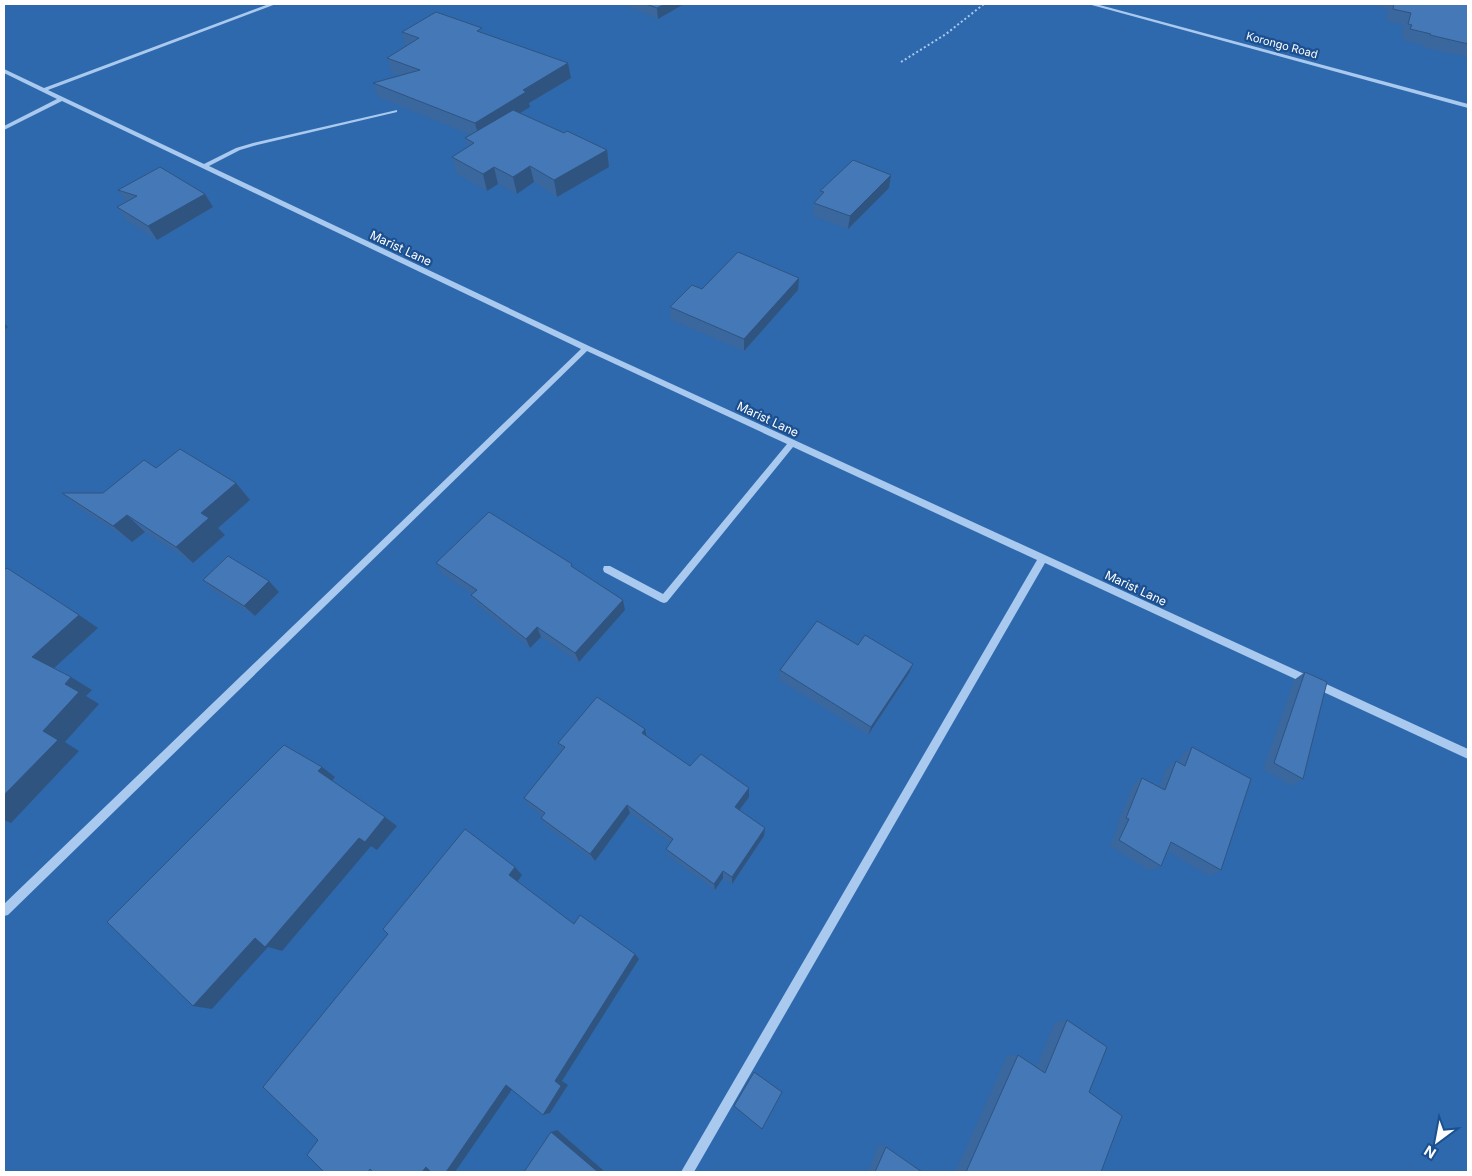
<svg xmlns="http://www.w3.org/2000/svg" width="1472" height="1176" font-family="Inter,sans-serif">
	<rect width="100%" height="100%" fill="#1b4f8f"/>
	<!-- green -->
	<rect fill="#2e69ad" x="4" y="4" width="1464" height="1168"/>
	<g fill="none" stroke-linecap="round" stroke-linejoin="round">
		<!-- path -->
		<path stroke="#a9c9ee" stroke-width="2" stroke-dasharray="2 2.5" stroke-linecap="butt" d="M901,62l45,-28 38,-30"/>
		<!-- minor -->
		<g fill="#a9c9ee" fill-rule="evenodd">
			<path d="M269,4h7l-228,86 156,74 32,-16 17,-5 144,-33v2l-140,33 -17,5 -31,16 380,180 879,403v10l-423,-196 -351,609h-13l356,-612 -244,-113 -126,155 -3,1 -3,-1 -57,-30 -1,-3 1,-3h6l53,28 124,-150 -200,-93 -579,564 -4,1v-12l577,-555 -519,-248 -58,29v-4l53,-27 -53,-26v-4l40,19z"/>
			<path d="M1088,4h8l372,100v4z"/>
		</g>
	</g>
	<!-- wall -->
	<g fill="#3a679d">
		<path d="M626,4h58l-26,15 -31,-13z"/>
		<path d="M1372,4h96v53l-46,-10 1,-2 -20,-4 1,-5 -3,-1 3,-10 -18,-4 3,-11z"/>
		<path d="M402,32h81l88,46 -42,25 1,4 -10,6 44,20 43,17 2,17 -52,30 -23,-15 -17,12 -19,-10 -11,7 -30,-17 -5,-17 16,-10 -3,-9 6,-3 -93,-38 -5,-14 27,-7 -8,-3 -5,-15 19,-12z"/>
		<path d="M889,188l-41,41 -35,-13 1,-13 6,-6v-6z"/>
		<path d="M118,190l87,4 8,13 -56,33 -30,-19 -10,-14 10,-5z"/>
		<path d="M799,278l-1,12 -54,61 -73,-31 -1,-13 32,-18z"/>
		<path d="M156,468l80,15 14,17 -32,28 7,7 -32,28 -48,-31 -13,10 -50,-32 -20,-17h41z"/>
		<path d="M436,563l138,5 51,42 -46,52 -38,-25 -11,11 -53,-43 -6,-10 2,-1 -31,-20z"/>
		<path d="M203,580l76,12 -24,24 -41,-25z"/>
		<path d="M858,645l51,28 -41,62 -89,-55 1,-10z"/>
		<path d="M1305,672l-2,107 -12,7 -28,-17 31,-89z"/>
		<path d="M647,736l43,30 59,31 -10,13 26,18 -1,8 -32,48 -9,-6 -8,12 -47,-34 -2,-7 5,-6 -41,-30 -35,48 -48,-34 -6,-9 2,-2 -13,-9 -6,-9 38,-48 -4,-7z"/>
		<path d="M1192,747l29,123 -12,6 -42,-25 -6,15 -11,5 -40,-25 9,-21 -2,-1 16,-39 9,-7 17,9 7,-18 10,-8 3,2 3,-8z"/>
		<path d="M1067,1020l22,72 12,80h-146l52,-116 11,-1 18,12 19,-45z"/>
		<path d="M879,1144l7,3 36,25h-54z"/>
	</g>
	<!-- shaded-wall -->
	<g fill="#305480">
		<path d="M665,4h19l-26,15 -1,-11z"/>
		<path d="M568,63l3,15 -42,25 1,4 -51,31 -4,-15 48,-33z"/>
		<path d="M607,150l2,17 -52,30 -3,-17z"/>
		<path d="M530,166l4,16 -17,12 -4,-17z"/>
		<path d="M494,167l4,17 -11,7 -4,-17z"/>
		<path d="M891,175l-2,13 -41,41 2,-13z"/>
		<path d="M205,194l8,13 -56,33 -9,-14z"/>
		<path d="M799,278l-1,12 -54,61v-12z"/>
		<path d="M4,323l4,4 -4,3z"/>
		<path d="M236,483l14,17 -32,28 7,7 -32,28 -17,-16 25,-34z"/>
		<path d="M127,515l18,17 -13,10 -19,-16z"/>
		<path d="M269,581l10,11 -24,24 -11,-10z"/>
		<path d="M623,600l2,10 -46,52 -4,-9z"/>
		<path d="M79,615l19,13 -45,41 -21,-12z"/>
		<path d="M537,627l4,10 -11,11 -4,-9z"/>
		<path d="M913,664l-4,9 -41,62 3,-8z"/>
		<path d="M71,677l21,13 -6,6 13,8 -34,38 14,9 -68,72 -7,-3v-25l39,-64 22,-47z"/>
		<path d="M645,729l2,10 -5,-6z"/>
		<path d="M322,767l13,10 -3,4 -14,-10z"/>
		<path d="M749,788v9l-14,19v-9z"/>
		<path d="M627,805l3,8 -35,48 -5,-7z"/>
		<path d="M385,817l12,9 -20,24 -6,-4 -89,105 -14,-4 -56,62 -19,-3 62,-68 104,-100z"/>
		<path d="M765,828l-1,8 -32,48v-7z"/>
		<path d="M515,867l7,8 -5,7 -8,-7z"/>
		<path d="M723,871v7l-8,12 -1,-6z"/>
		<path d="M635,954l4,5 -77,122 6,4 -18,28 -7,2 12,-34z"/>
		<path d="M506,1085h9l-60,87h-9z"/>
		<path d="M557,1130l46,40 -1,2h-4l-47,-40z"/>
		<path d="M426,1167l6,5h-10z"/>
	</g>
	<!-- building -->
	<g fill="#4478b7" stroke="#305480">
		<path d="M646,4h19l-8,4z"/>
		<path d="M1394,4h74v40l-38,-9 1,-1 -21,-5 2,-4 -4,-1 3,-11 -18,-4z"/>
		<path d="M436,12l46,16 -5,3 91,32 -45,27 3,2 -51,31 -102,-40 47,-13 -33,-12 32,-20 -17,-6z"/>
		<path d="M513,110l51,23 3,-2 40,19 -53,30 -24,-14 -17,11 -19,-10 -11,7 -31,-17 22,-14 -9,-5z"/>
		<path d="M853,160l38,15 -41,41 -36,-13 10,-11 -4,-1z"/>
		<path d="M160,167l45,27 -57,32 -31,-19 20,-11 -19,-6z"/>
		<path d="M738,252l61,26 -55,61 -74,-32 22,-22 10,4z"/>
		<path d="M180,449l56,34 -35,30 8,5 -33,29 -49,-32 -14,11 -51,-33h41l41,-33 12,8z"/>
		<path d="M489,512l83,52 -1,2 52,34 -48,53 -38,-26 -11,12 -55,-44 6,-5 -41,-27z"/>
		<path d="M228,556l41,25 -25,25 -41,-26z"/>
		<path d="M7,568l72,47 -47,42 39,20 -6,7 14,8 -36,39 15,9 -54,55v-225z"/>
		<path d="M817,621l41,24 7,-10 48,29 -42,63 -91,-57z"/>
		<path d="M1305,672l22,10 -24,97 -29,-16z"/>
		<path d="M597,697l48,32 -3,4 48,33 11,-12 48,34 -14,19 30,21 -33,49 -9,-6 -9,13 -48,-35 7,-10 -46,-34 -37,49 -49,-36 4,-5 -21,-15 41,-51 -7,-4z"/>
		<path d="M284,745l38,22 -4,4 67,46 -20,25 -6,-4 -94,109 -10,-9 -62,68 -86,-84z"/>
		<path d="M1192,747l59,32 -30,91 -50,-28 -10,24 -42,-26 10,-21 -3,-1 16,-40 23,12 11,-29 9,5z"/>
		<path d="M465,829l50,38 -6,8 65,49 6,-9 55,39 -80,127 6,5 -18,29 -37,-30 -60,87h-15l-5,-5 -4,5h-49l-3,-3 -2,3h-44l-17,-17 11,-15 -55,-53 125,-153 -5,-5z"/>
		<path d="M1067,1020l40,27 -18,45 33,24 -21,56h-135l52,-117 27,18z"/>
		<path d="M754,1072l28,20 -20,37 -28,-23z"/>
		<path d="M551,1132l47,40h-74z"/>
		<path d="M886,1147l36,25h-47z"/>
	</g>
	<g text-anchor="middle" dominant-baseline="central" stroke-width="4.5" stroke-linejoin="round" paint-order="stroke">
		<!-- far-street labels -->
		<g font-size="11" fill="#fff" stroke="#1b4f8f">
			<text transform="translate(1282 45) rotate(15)">Korongo Road</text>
		</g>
		<!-- street labels -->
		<g font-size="12" fill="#fff" stroke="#1b4f8f">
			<text transform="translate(401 248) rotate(25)">Marist Lane</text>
			<text transform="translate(768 419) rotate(25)">Marist Lane</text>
			<text transform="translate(1136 588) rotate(25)">Marist Lane</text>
		</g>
	</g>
	<!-- border -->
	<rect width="1472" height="1176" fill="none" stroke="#ffffff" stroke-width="10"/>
	<!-- north arrow -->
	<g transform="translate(1437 1141) rotate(212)" stroke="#1b4f8f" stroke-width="4" paint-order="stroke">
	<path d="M0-4L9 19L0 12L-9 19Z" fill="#ffffff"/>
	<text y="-8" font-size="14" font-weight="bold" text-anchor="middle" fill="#ffffff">N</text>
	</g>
</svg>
